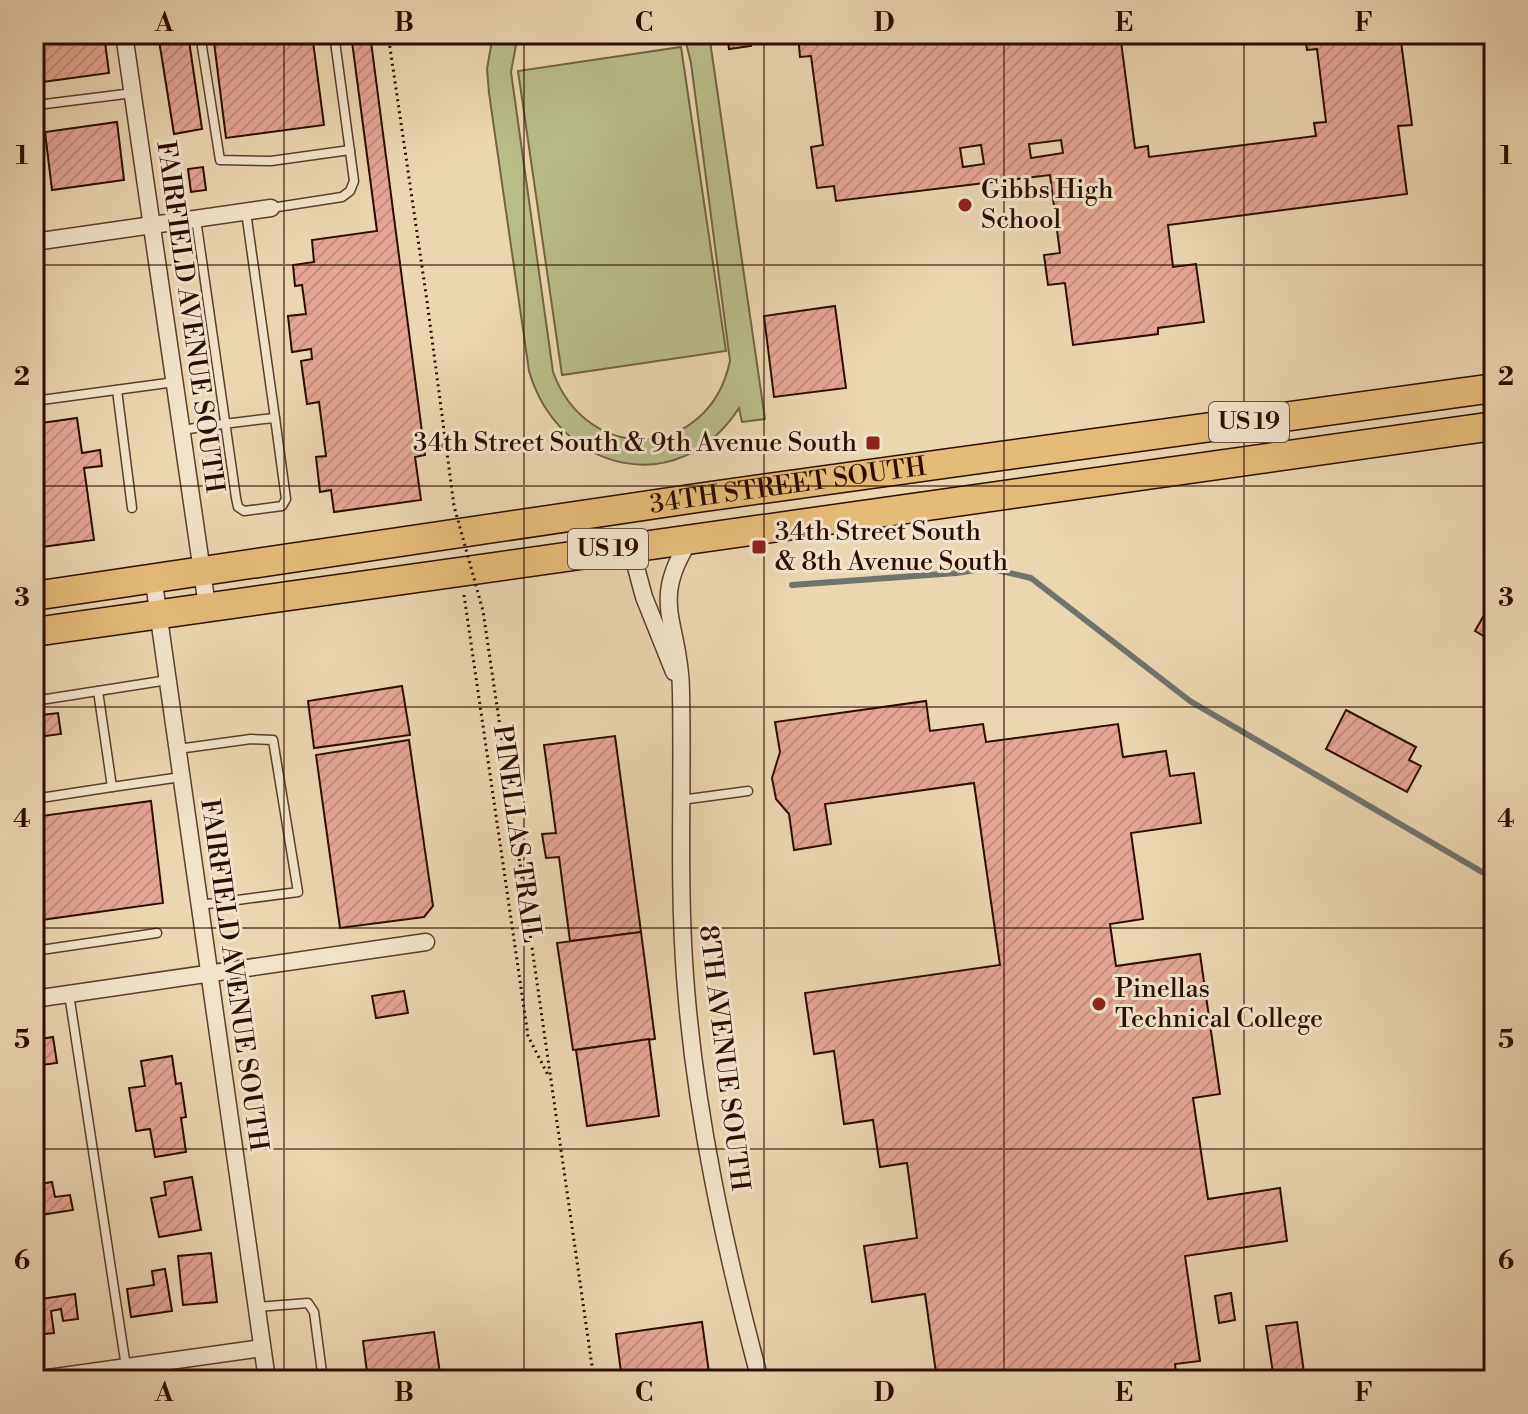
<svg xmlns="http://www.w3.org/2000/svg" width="1528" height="1414" font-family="'Libre Bodoni',serif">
	<defs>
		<pattern id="building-hatch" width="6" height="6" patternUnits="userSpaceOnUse" patternTransform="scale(2)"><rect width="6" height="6" fill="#e5a592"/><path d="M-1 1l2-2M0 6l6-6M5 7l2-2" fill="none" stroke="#c58d7c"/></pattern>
	</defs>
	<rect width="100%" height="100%" fill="#ead6af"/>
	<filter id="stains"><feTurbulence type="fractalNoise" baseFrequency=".0025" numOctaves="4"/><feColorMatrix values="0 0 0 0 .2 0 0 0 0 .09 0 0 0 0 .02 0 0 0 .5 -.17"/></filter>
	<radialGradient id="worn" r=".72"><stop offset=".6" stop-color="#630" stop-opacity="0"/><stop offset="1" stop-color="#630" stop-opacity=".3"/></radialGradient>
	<!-- green -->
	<g fill="#b9bd89" stroke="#726444" stroke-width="2">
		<path d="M493,34h25l-7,38 42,300c35,95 156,88 177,-11l-39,-298 -7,-29h25l56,385 -23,3 -3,-14c-60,93 -180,65 -210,-37l-40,-278 -2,-24z"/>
		<path d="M681,47l45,304 -164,24 -44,-304z"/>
	</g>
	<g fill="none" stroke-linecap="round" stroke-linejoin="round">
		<!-- stream -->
		<path stroke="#70726e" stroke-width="6" d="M792,585l164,-12 32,-5 43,10 159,123 304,178"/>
	</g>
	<!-- building -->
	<g fill="url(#building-hatch)" stroke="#2b0c00" stroke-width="2" fill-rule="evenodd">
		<path d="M34,34h70l5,39 -74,10z"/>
		<path d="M158,34h30l14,95 -28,5z"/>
		<path d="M213,34h99l12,91 -98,13z"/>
		<path d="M351,34h19l55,421 -10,2 6,43 -87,12 -3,-22 -11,2 -4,-35 10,-1 -7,-54 -12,2 -6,-43 11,-2 -1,-10 -19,3 -4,-36 18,-2 -4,-29 -7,1 -2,-21 21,-3 -2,-22 65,-9z"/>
		<path d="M727,34h23l1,12 -22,3z"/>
		<path d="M798,34h322l15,114 13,-2 1,11 167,-21 -2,-13 12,-1 -9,-73 -10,1 -2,-13 -32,4v-7h127l12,91 -14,1 9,68 -239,31 5,42 23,-3 8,58 -46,6v6l-85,11 -8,-62 -17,2 -4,-30 16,-2 -10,-78 -214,26 -2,-15 -17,2 -6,-41 12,-2 -12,-89 -11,1zM1061,140l2,13 -32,5 -2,-14zM981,145l3,19 -21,3 -3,-19z"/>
		<path d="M117,122l7,58 -72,10 -7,-58z"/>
		<path d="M203,167l3,23 -15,2 -3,-23z"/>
		<path d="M835,306l11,82 -72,9 -10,-81z"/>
		<path d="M77,418l5,35 18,-3 2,16 -18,2 10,72 -60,8v-124z"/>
		<path d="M1483,617l11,7v18l-19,-11z"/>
		<path d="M402,686l8,49 -96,13 -6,-47z"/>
		<path d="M926,701l4,30 53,-7 3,18 132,-18 5,33 43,-6 4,25 24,-3 7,50 -70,10 12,86 -33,5 6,42 84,-12 20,140 -27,4 15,101 72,-11 7,53 -102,15 15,105 -25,3 2,16h-240l-12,-86 -53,8 -8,-56 53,-8 -10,-75 -27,4 -7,-47 -29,4 -10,-73 -20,3 -9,-61 195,-28 -26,-182 -149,21 6,40 -37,6 -5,-36 -13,-15 -4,-21 8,-26 -5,-30z"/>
		<path d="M1346,710l70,37 -7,13 12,6 -14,26 -81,-43z"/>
		<path d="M58,713l3,21 -24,3 6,40 -9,2v-63z"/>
		<path d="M615,736l26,196 -71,9 -11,-84 -13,1 -4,-24 14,-1 -12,-88z"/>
		<path d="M409,740l24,166 -9,11 -84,11 -24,-173z"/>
		<path d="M151,801l12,102 -129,18v-104z"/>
		<path d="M641,932l14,107 -82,11 -16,-107z"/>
		<path d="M404,991l4,22 -32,5 -4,-22z"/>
		<path d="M53,1037l4,26 -23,3v-26z"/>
		<path d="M649,1039l10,77 -72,10 -11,-76z"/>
		<path d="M172,1056l4,28 5,-1 5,34 -5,1 5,34 -31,5 -5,-28 -14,2 -7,-43 16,-2 -4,-25z"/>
		<path d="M192,1177l9,53 -42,7 -8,-39 15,-3 -2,-13z"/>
		<path d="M52,1182l3,15 15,-2 3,15 -39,6v-31z"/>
		<path d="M40,1241l4,25 -10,2v-26z"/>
		<path d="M211,1253l6,49 -34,3 -5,-49z"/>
		<path d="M165,1269l7,42 -41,6 -4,-28 27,-4 -2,-14z"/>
		<path d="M1231,1293l4,27 -16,3 -4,-27z"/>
		<path d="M75,1294l3,25 -15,2 -2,-12 -10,2 3,22 -20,2v-35z"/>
		<path d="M702,1322l8,58h-88l-6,-46z"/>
		<path d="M1297,1322l8,58h-31l-8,-54z"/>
		<path d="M434,1332l7,48h-73l-5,-39z"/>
	</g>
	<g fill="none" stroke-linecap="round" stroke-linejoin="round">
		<!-- lane casing -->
		<g stroke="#5b3e2c" stroke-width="11">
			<g id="lane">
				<path d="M200,34l20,126 51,1 79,-11"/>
				<path d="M34,99l11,5 88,-11"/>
				<path d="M271,208l71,-11 8,-6 4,-10 -20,-147"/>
				<path d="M246,212l29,206"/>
				<path d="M117,390l15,118"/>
				<path d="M34,401l141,-19"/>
				<path d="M182,430c31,-5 62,-9 93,-12l11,81 -4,7 -38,5 -6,-4 -2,-9 -40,-279"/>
				<path d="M34,701l134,-21"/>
				<path d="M178,749l73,-10 22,1 25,152 -98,13"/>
				<path d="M112,787l69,-10"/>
				<path d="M34,799l78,-12 -14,-96"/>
				<path d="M681,800l67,-9"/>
				<path d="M34,951l123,-18"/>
				<path d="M69,994l59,386"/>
				<path d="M257,1307l51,-4 6,9 9,68"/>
			</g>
		</g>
		<!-- street casing -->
		<g stroke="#5b3e2c" stroke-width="19">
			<g id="street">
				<path d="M124,34l83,572"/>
				<path d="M34,242l237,-34"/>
				<path d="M692,537c-45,66 -11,86 -11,155 2,95 -3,190 4,284 10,137 40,273 75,404"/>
				<path d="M630,545l14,52 30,75"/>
				<path d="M153,576l114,804"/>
				<path d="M34,999l392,-57"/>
				<path d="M34,1380l228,-32"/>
			</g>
		</g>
		<!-- highway casing -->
		<g stroke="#2b0c00" stroke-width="31">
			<g id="highway">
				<path id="s1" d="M34,596l670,-99 790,-109"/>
				<path d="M34,632l1460,-206"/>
			</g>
		</g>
		<!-- path -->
		<g stroke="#2b0c00" stroke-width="3" stroke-dasharray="2 4" stroke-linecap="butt">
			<path d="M388,34l39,267"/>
			<path d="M464,595l64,441 21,41"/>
			<path d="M515,829l79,551"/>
		</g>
		<!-- lane -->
		<use href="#lane" stroke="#f1e4cb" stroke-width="8"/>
		<!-- street -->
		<use href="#street" stroke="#f1e4cb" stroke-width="16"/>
		<!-- highway -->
		<use href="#highway" stroke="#e5bb78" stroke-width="28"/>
		<!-- path-bridge -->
		<path stroke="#2b0c00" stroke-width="3" stroke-dasharray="2 4" stroke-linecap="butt" d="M427,301l27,205 29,105 32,218"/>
	</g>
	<!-- grid -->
	<path fill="none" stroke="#2b0c00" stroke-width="2" stroke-opacity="0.55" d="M284,34v1346M524,34v1346M764,34v1346M1004,34v1346M1244,34v1346M34,265h1460M34,486h1460M34,707h1460M34,928h1460M34,1149h1460"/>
	<!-- markers -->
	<g fill="#8f2418" stroke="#f1e4cb" stroke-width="3">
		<circle cx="965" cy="205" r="8"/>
		<rect x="865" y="435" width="16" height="16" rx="4"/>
		<rect x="751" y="539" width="16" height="16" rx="4"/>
		<circle cx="1099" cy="1004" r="8"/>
	</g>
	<g text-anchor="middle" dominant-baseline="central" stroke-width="6" stroke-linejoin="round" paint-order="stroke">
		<!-- shield labels -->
		<g fill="#f1e4cb" stroke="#664d3d" stroke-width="2">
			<rect x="1209" y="402" width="80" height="40" rx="6"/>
			<rect x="568" y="529" width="80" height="40" rx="6"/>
		</g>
		<g font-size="24" font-weight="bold" fill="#2b0c00">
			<text x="1249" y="422">US 19</text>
			<text x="608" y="549">US 19</text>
		</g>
		<!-- poi labels -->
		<g font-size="26" fill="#2b0c00" stroke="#f1e4cb" text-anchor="start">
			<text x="981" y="190">Gibbs High<tspan x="981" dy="30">School</tspan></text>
			<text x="857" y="443" text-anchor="end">34th Street South &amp; 9th Avenue South</text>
			<text x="775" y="532">34th Street South<tspan x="775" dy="30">&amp; 8th Avenue South</tspan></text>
			<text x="1115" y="989">Pinellas<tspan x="1115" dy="30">Technical College</tspan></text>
		</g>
		<!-- street labels -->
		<g font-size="26" fill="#2b0c00" stroke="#f1e4cb">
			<text transform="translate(190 317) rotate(82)">FAIRFIELD AVENUE SOUTH</text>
			<text stroke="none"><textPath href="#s1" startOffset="762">34TH STREET SOUTH</textPath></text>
			<text transform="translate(517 834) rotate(82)">PINELLAS TRAIL</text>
			<text transform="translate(234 975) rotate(82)">FAIRFIELD AVENUE SOUTH</text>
			<text transform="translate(724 1058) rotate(83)">8TH AVENUE SOUTH</text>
		</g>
	</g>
	<!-- margin -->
	<rect width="1528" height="1414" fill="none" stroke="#ead6af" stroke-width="88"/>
	<rect x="44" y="44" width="1440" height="1326" fill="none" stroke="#2b0c00" stroke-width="3"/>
	<g font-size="26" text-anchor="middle" font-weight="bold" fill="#2b0c00">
		<text x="164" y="31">A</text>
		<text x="404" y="31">B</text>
		<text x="644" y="31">C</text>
		<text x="884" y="31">D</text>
		<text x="1124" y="31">E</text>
		<text x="1364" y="31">F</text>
		<text x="22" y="164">1</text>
		<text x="1506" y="164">1</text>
		<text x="22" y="385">2</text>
		<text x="1506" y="385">2</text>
		<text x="22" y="606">3</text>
		<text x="1506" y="606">3</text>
		<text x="22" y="827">4</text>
		<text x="1506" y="827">4</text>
		<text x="22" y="1048">5</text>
		<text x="1506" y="1048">5</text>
		<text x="22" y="1269">6</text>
		<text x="1506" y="1269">6</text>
		<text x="164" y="1401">A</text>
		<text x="404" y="1401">B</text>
		<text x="644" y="1401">C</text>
		<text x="884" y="1401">D</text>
		<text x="1124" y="1401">E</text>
		<text x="1364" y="1401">F</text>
	</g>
	<rect width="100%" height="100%" filter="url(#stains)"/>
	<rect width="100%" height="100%" fill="url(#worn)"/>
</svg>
